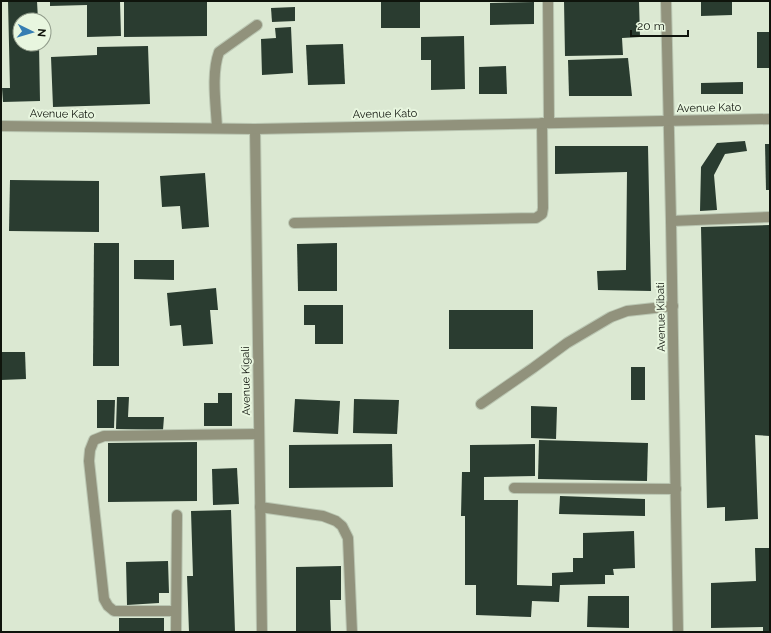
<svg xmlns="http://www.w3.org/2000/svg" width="771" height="633" font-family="Raleway,sans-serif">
	<rect width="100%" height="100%" fill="#dbe8d2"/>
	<!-- building -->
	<g fill="#2a3c30">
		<path d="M8,1h29l1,19h-18v24h19l1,57 -37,1 -1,-14h8z"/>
		<path d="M50,1h70l1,35 -34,1v-32l-37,1z"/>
		<path d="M124,1h83v35l-83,1z"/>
		<rect x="381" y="1" width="39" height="27"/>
		<path d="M564,1h75l1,36 -18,1 1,17 -58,1z"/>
		<path d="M701,1h31v14l-31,1z"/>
		<path d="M534,2v22l-44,1v-22z"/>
		<path d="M295,7v14l-23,1 -1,-14z"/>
		<path d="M291,27l2,46 -31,2 -1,-36 15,-1 -1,-10z"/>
		<rect x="757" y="32" width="13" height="36"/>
		<path d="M464,36l1,53 -34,1v-30h-10v-23z"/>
		<path d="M343,44l2,40 -37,1 -2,-40z"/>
		<path d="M148,46l2,58 -97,3 -2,-50 46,-2v-8z"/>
		<path d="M628,58l4,38h-63l-1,-36z"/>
		<path d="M506,66l1,28h-28v-27z"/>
		<path d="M743,82v12h-42v-11z"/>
		<path d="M745,141l2,10 -22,3 -11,21 3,35 -17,1 1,-44 16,-24z"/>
		<path d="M765,144h5v46h-4z"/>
		<path d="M555,146h93l3,145 -53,-1 -1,-19 29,-1 1,-98 -72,2z"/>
		<path d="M205,173l4,54 -27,2 -2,-23 -18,1 -2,-31z"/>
		<path d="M10,180l89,1v51l-90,-1z"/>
		<path d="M770,225v211l-15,-1 3,84 -33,2v-14l-18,1 -6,-281z"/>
		<path d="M94,243h25v123h-26z"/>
		<path d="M337,243v48h-39l-1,-47z"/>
		<path d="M134,260h40v20l-40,-1z"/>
		<path d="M216,288l2,22h-8l3,34 -30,2 -2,-21 -11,1 -3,-33z"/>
		<path d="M304,305h39v39h-28v-19h-11z"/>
		<rect x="449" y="310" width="84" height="39"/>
		<path d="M1,352h24l1,27 -25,1z"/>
		<rect x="631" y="367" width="14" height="33"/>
		<path d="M218,393h14v33h-28v-23h14z"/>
		<path d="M117,397h12l-1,20h36l-1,13 -47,-1z"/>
		<path d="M295,399l45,2 -2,33 -45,-2z"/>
		<path d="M354,399l45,1 -2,34 -44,-1z"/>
		<path d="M97,400h18l-1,28h-17z"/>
		<path d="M531,406l26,1 -1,32 -25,-1z"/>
		<path d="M539,440l109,3 -1,38 -109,-2z"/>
		<path d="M197,442v59l-89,1v-59z"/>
		<path d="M392,444l1,43 -104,1v-43z"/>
		<path d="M535,444v32l-51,1v23h34l-1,85 35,1v-13l21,-1v-14h10v-25l51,-2 1,37 -22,1 1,6h-9v9l-45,1 -1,17 -27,-1 -1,16 -55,-2v-30h-11v-69h-4l1,-44h8v-27z"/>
		<path d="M237,468l2,36 -26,1 -1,-36z"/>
		<path d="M560,496l85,3v17l-86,-2z"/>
		<path d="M231,510l4,122h-46l-2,-56h6l-2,-65z"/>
		<path d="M755,548h15v84h-7v-5l-52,1v-45l45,-2z"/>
		<path d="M168,561l1,32h-10v10l-32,2 -1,-43z"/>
		<path d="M341,566v34h-11l1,32h-35v-65z"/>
		<path d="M588,596h41v32l-42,-1z"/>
		<rect x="119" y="618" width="45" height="14"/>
	</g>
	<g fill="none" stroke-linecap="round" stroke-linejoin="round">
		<!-- service casing -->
		<g stroke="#bac6b2" stroke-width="12">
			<g id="service">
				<path d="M548,1l1,121"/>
				<path d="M217,128c-1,-23 -6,-54 2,-76l38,-27"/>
				<path d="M671,221l99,-4"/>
				<path d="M294,223l242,-5 6,-4 1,-6 -1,-85"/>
				<path d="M481,404l52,-36 34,-25 44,-26 16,-6 46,-5"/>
				<path d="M514,488l162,1"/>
				<path d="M260,507l63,9 13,5 6,5 6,12 4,94"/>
				<path d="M176,611h-62l-6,-5 -4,-7 -15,-138 1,-11 4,-10 10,-4 155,-2"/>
				<path d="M176,632l1,-117"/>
			</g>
		</g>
		<!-- minor casing -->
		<g stroke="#bac6b2" stroke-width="12">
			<g id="minor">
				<path d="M666,1l5,220 7,411"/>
				<path d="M255,129l7,503"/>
			</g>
		</g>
		<!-- tertiary casing -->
		<g stroke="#bac6b2" stroke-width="12">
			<path id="tertiary" d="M1,126l254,3 515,-10"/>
		</g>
		<!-- service -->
		<use href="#service" stroke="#91927c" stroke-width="10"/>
		<!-- minor -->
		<use href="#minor" stroke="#91927c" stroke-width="10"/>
		<!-- tertiary -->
		<use href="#tertiary" stroke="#91927c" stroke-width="10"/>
	</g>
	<g text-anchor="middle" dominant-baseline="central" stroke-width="4" stroke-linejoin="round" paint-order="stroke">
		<!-- street labels -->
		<g font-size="11" fill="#0f140c" stroke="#e8f6df">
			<text transform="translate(709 108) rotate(-1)">Avenue Kato</text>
			<text transform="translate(62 114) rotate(1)">Avenue Kato</text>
			<text transform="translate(385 114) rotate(-1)">Avenue Kato</text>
			<text transform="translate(661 317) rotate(-91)">Avenue Kibati</text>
			<text transform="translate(246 381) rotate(-91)">Avenue Kigali</text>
		</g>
	</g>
	<!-- border -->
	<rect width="771" height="633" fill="none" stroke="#0f140c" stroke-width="4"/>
	<!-- north arrow -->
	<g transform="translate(32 32) rotate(95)"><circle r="19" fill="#e8f6df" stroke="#919c8b"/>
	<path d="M0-3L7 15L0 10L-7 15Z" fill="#367eb3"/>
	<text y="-6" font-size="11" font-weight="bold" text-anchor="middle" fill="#0f140c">N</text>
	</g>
	<!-- scale -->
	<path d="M631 30v6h57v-6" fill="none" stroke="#0f140c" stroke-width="2"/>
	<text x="637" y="30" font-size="12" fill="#0f140c" stroke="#e8f6df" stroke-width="3" paint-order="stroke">20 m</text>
</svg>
